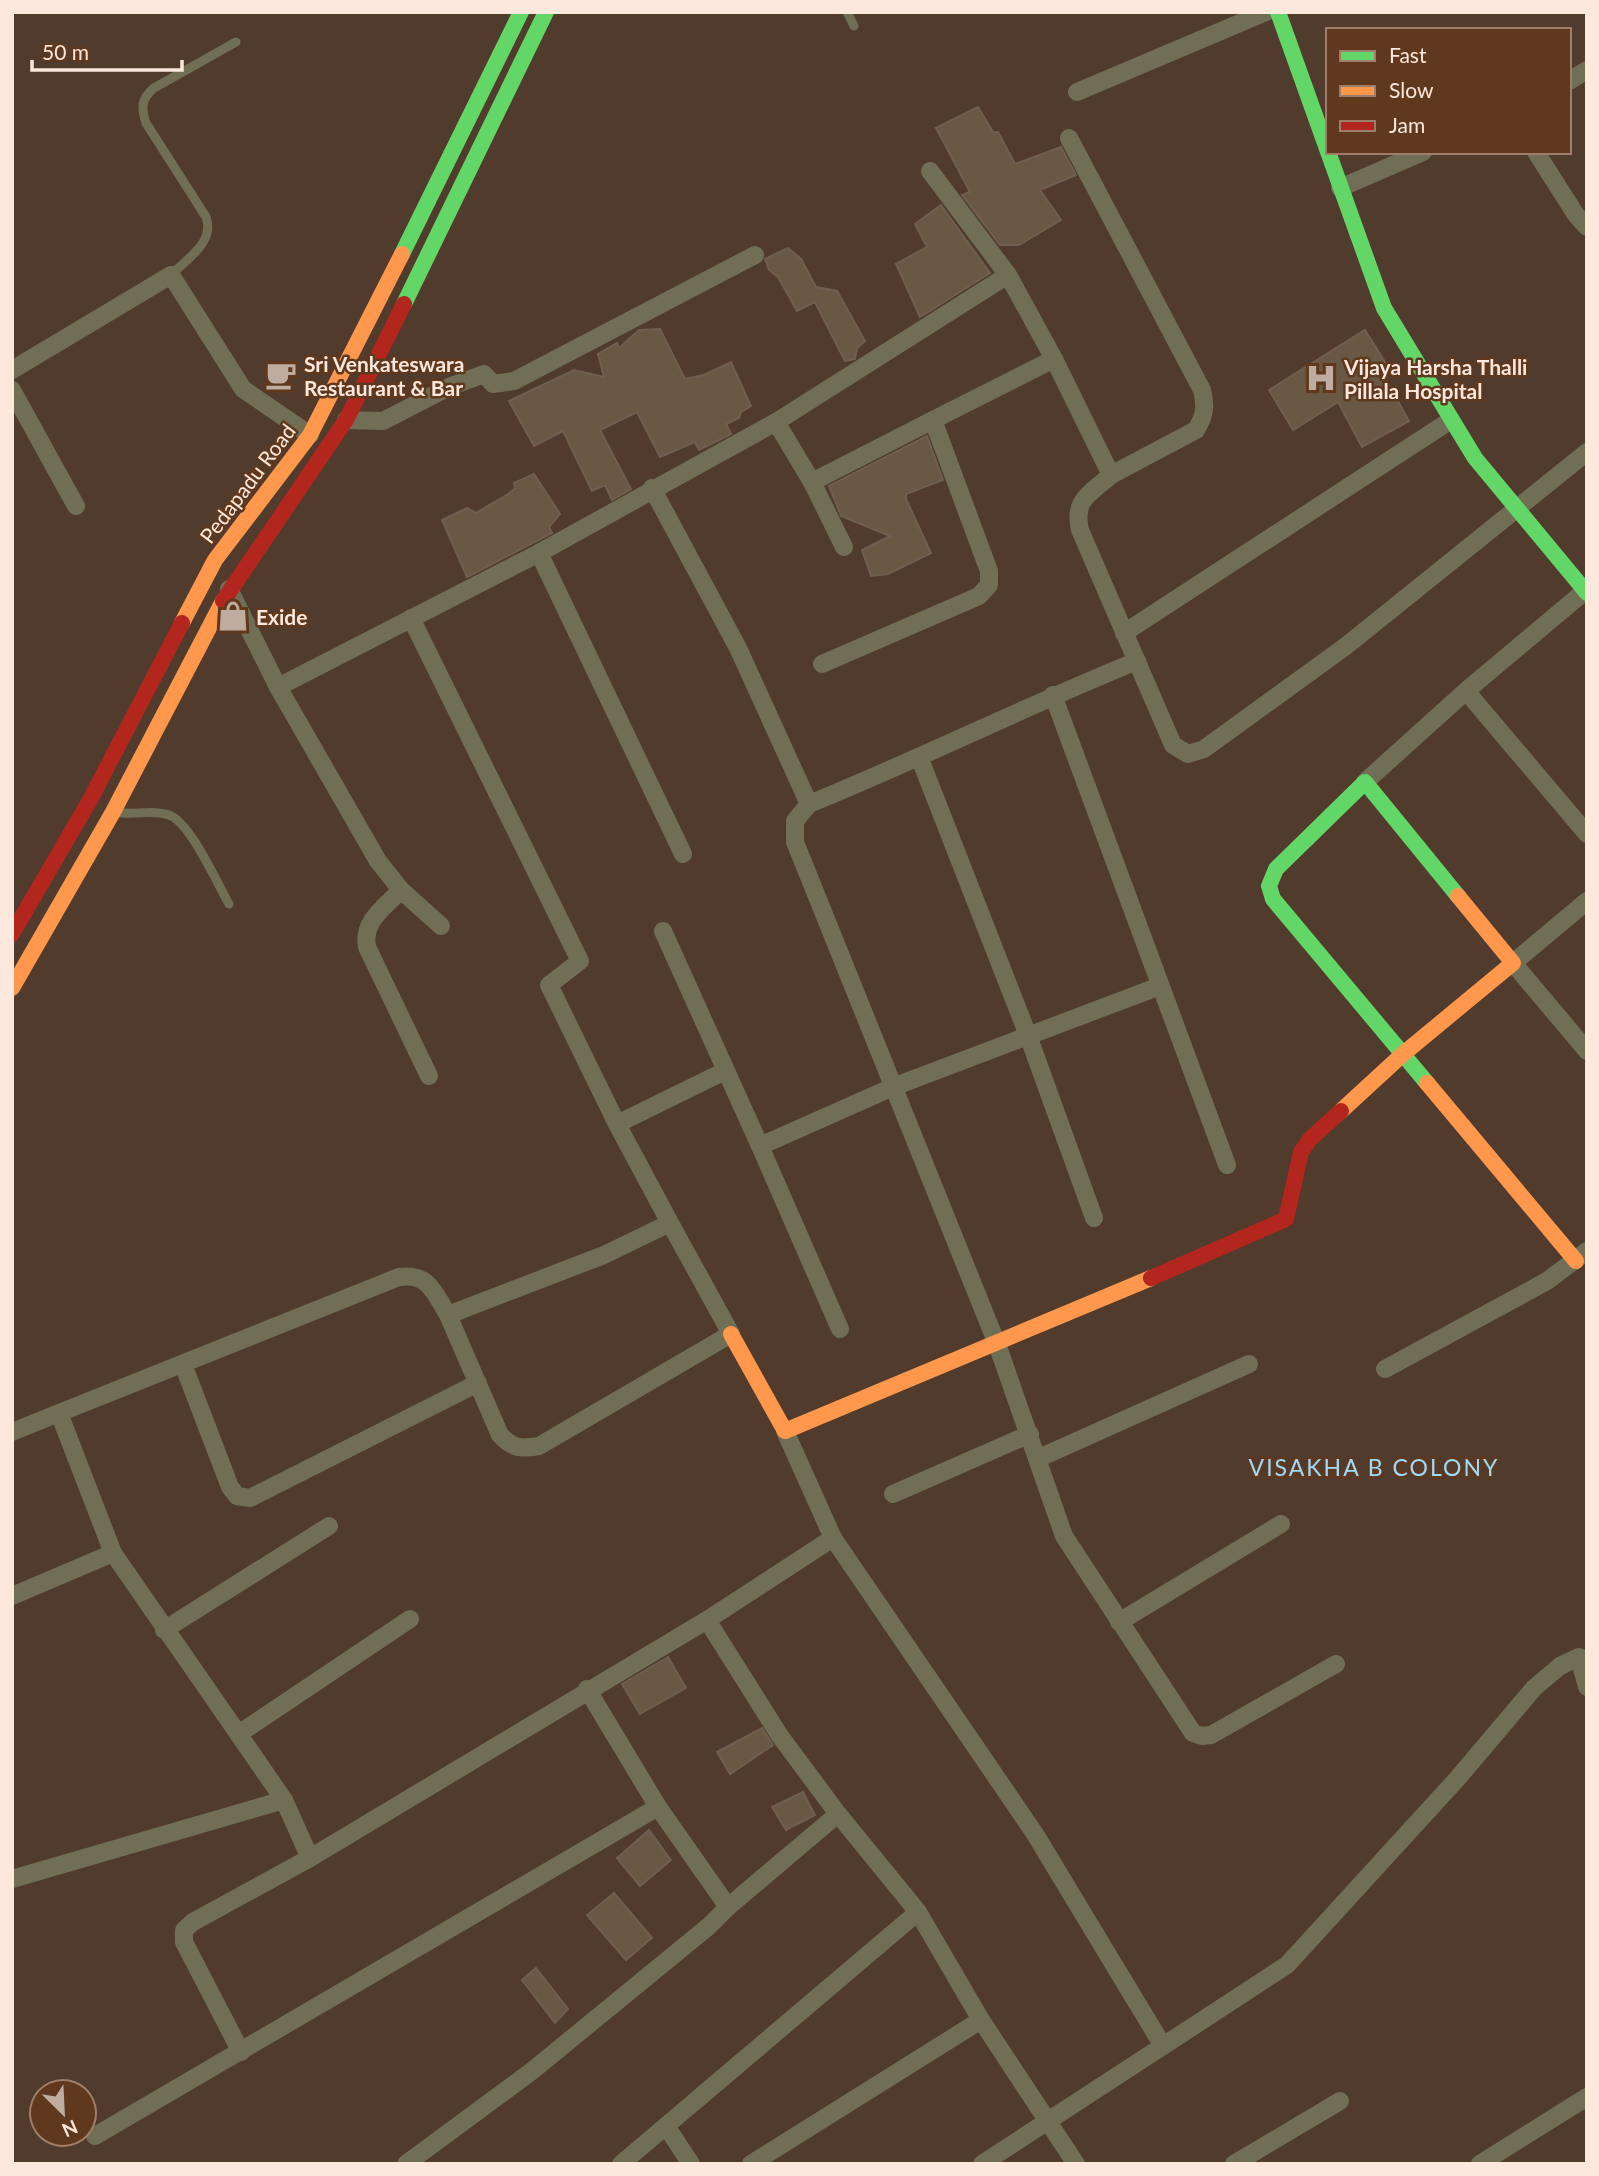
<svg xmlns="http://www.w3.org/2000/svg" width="1599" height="2176" font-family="Lato,sans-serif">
	<rect width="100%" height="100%" fill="#503b2d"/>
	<!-- building -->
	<g fill="#695844" stroke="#6f5f51" stroke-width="2">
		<path d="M978,107l15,25h5l17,32 46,-17 15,28 -36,15 21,30 -42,25h-19l-38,-50 8,-3 -34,-64z"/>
		<path d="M941,205l49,68 -70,44 -24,-53 31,-17 -12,-23z"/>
		<path d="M788,248l13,11 15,28 21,4 28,50 -8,7 -2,11 -10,2 -30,-59 -18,9 -19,-34 -9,-7 -4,-11z"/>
		<path d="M660,329l25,50 19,-4 27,-13 20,44 -10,6 -2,6 -13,6 5,10 -32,16 -4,-8 -35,15 -23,-45 -37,18 31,59 -19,11 -7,-15 -13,6 -29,-60 -29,15 -25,-45 65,-31 30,7 -6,-23 19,-11 2,5 20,-18z"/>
		<path d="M1365,330l25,40 -7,4 26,47 -47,26 -24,-45 -45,28 -24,-40z"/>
		<path d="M927,436l16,44 -37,14v5l25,54 -43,21 -17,2 -9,-26 28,-14 -49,-20 -12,-30z"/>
		<path d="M534,474l26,40 -11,13 3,6 -85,44 -25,-57 25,-12 9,5 32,-19 7,-6 -1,-5z"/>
		<path d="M668,1657l18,31 -46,26 -18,-30z"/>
		<path d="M762,1728l11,17 -43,29 -13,-22z"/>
		<path d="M803,1792l12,23 -29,15 -14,-23z"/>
		<path d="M649,1830l22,30 -31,26 -23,-28z"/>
		<path d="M614,1893l38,45 -26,22 -39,-45z"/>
		<path d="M536,1968l32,41 -13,14 -33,-43z"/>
	</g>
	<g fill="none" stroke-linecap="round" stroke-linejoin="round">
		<!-- lane -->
		<g stroke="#706f56" stroke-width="9">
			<path d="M847,12l7,14"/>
			<path d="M171,275c17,-17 44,-33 35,-58l-60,-94c-5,-16 -5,-24 8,-35l82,-46"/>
			<path d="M116,812c18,4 35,-3 53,3 21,7 48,68 60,89"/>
		</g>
		<!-- street -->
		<g stroke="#706f56" stroke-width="18">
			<path d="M1569,81l18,-11"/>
			<path d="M1077,92l189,-80"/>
			<path d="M1069,138l133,252c4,17 3,25 -6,40l-85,45"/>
			<path d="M1536,152l40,63 11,12"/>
			<path d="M930,171l78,104 46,84 57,116c-21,19 -38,24 -31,55l93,215 15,9 16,-5 142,-103 241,-194"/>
			<path d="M1340,188l83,-36"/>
			<path d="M12,370l159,-95 72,114 67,46"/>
			<path d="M12,390l64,116"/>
			<path d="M346,420l37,1 66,-34 35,-13 9,10 21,-3 241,-126"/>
			<path d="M776,422l36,60 32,65"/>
			<path d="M812,482l121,-62"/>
			<path d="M652,488l86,160 71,156 -14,17v21l202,502 67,192 129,197 9,3 9,-1 125,-71"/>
			<path d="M539,553l144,301"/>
			<path d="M229,589l49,98"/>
			<path d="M411,618l169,343 -31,24 68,139"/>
			<path d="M1124,633l327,-213"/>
			<path d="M822,664l157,-68 10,-11v-14l-56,-151 121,-61"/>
			<path d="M1466,691l121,143"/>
			<path d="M1053,695l174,470"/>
			<path d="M920,759l109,279 65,180"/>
			<path d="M1365,782l101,-91 119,-100"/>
			<path d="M809,804c111,-45 217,-98 328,-143"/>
			<path d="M401,890c-16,17 -39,31 -34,57l62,129"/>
			<path d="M1587,901l-74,62 74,88"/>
			<path d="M441,926l-40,-36 -23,-29 -100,-174 261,-134 237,-131 232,-147"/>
			<path d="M663,931l97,215"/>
			<path d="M670,1223l61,111 -192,112c-18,3 -26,3 -39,-11l-52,-120 156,-60 66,-32 -53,-99 108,-53"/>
			<path d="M840,1329l-80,-183 133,-59 267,-101"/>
			<path d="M183,1364l47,123 7,9 13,2 228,-115"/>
			<path d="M1385,1369l162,-88 40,-30"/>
			<path d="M785,1431l48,107 202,296 128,212 -181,118"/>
			<path d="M12,1432l47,-19"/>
			<path d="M1039,1458l210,-94"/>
			<path d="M893,1494l137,-60"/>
			<path d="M12,1596l101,-43"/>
			<path d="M707,1620l73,116 58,78 80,98 63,108 95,144"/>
			<path d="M1119,1622l162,-98"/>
			<path d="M164,1630l165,-104"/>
			<path d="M240,1733l170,-114"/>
			<path d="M284,1800l-171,-247 -54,-140 340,-136c30,-4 35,15 49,38"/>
			<path d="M12,1879l272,-79 26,58 397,-238 126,-82"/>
			<path d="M728,1907l110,-93"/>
			<path d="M1163,2046l124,-81 170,-186 77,-91 26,-22 19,-9 8,30"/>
			<path d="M241,2052l-57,-110v-12l9,-8 117,-64"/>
			<path d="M666,2126l25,38"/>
			<path d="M95,2136l563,-329"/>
			<path d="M406,2164l126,-93 177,-145 19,-19 -70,-100 -71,-118"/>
			<path d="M621,2164l297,-252"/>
			<path d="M751,2164l230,-144"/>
			<path d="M1234,2164l106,-63"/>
			<path d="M1480,2164l107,-67"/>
		</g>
		<!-- fast -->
		<g stroke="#63d668" stroke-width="16">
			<path d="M1278,12l106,296 91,150 112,135"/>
			<path d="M402,254l119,-242"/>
			<path d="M404,304l142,-292"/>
			<path d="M1427,1083l-154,-184 -4,-13 7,-17 89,-87 93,114"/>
		</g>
		<!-- slow -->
		<g stroke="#ff974d" stroke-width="16">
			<path d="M182,623l33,-63 95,-125 92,-181"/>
			<path d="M12,988l101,-176 110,-211"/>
			<path d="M1427,1083l149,178"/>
			<path d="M1341,1111l62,-57 110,-91 -55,-67"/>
			<path d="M731,1334l54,97 366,-153"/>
		</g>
		<!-- jam -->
		<g stroke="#b3261e" stroke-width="16">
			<path d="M223,601l123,-181 58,-116"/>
			<path d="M12,934l78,-134 92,-177"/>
			<path d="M1151,1278l135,-59 15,-67 9,-13 31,-28"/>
		</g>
	</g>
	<!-- icons -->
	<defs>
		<g id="cafe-bare" transform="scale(2.415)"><path d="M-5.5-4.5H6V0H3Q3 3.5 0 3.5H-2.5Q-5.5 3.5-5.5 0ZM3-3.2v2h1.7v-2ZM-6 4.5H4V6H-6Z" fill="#c0ab9f" stroke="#5f381e" stroke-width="2.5" paint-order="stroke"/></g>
		<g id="hospital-bare" transform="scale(2.415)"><path d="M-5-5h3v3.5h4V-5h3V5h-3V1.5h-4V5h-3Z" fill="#c0ab9f" stroke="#5f381e" stroke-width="2.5" paint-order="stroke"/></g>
		<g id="shop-bare" transform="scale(2.415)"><path d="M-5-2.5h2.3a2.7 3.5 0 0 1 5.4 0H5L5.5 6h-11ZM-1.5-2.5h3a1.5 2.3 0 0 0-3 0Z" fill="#c0ab9f" stroke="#5f381e" stroke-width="2.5" paint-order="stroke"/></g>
	</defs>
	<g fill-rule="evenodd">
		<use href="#cafe-bare" x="281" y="375"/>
		<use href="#hospital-bare" x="1321" y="378"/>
		<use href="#shop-bare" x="233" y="616"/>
	</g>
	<g text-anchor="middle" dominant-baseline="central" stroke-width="5" stroke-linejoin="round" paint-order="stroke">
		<!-- poi labels -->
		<g font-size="21" font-weight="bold" fill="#fce8dc" stroke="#5f381e" text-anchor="start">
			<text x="304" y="363">Sri Venkateswara<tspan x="304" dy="24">Restaurant &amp; Bar</tspan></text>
			<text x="1344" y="366">Vijaya Harsha Thalli<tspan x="1344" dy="24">Pillala Hospital</tspan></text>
			<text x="256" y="616">Exide</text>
		</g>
		<!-- street labels -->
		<g font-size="21" fill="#fce8dc" stroke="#5f381e">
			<text transform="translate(247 483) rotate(-53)">Pedapadu Road</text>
		</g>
		<!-- neighbourhood labels -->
		<g font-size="23" letter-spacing="2" fill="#9bdbfd" stroke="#5f381e">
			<text x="1374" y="1467">VISAKHA B COLONY</text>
		</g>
	</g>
	<!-- border -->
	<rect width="1599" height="2176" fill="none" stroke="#fce8dc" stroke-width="28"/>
	<!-- legend -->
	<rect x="1326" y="28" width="245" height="126" fill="#5f381e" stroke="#9e7e6a" stroke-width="2"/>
	<rect x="1340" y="51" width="35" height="10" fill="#63d668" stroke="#9e7e6a" stroke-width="2"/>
	<text x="1389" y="63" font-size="21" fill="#fce8dc">Fast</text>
	<rect x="1340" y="86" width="35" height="10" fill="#ff974d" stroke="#9e7e6a" stroke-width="2"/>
	<text x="1389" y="98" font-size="21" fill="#fce8dc">Slow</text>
	<rect x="1340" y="121" width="35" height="10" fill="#b3261e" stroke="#9e7e6a" stroke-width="2"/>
	<text x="1389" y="133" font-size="21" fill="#fce8dc">Jam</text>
	<!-- north arrow -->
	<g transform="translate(63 2113) rotate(156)"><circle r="33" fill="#5f381e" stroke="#9e7e6a" stroke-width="2"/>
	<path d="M0-5L12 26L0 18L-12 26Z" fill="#c0ab9f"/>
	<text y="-10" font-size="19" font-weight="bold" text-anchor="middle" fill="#fce8dc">N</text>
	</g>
	<!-- scale -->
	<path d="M32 60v10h150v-10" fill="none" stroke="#fce8dc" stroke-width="3.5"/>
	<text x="42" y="60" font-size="21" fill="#fce8dc" stroke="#5f381e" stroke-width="5" paint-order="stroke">50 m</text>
</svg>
